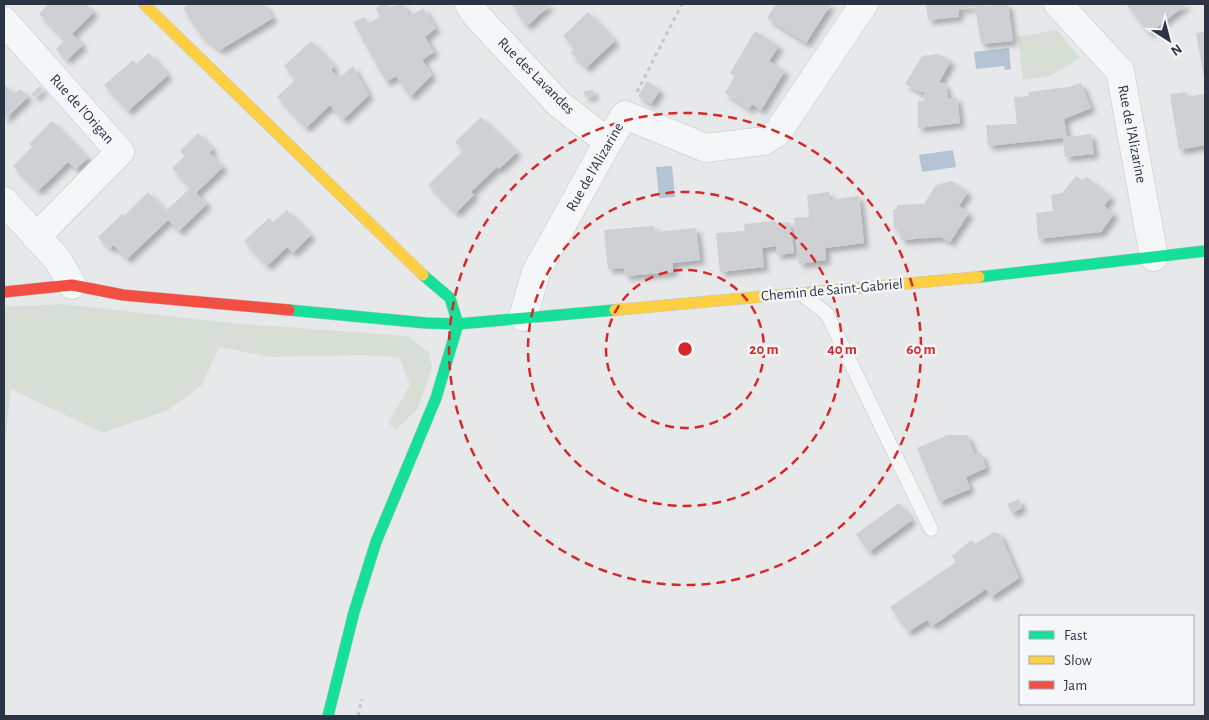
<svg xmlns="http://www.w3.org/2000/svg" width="1209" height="720" font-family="'Alegreya Sans',sans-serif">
	<defs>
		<filter id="shadow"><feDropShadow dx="4.5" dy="4.5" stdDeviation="2.5" flood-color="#0004"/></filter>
	</defs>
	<rect width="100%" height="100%" fill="#e6e8ea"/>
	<!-- green -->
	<g fill="#d6ded6">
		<path d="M1057,30l23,28 -30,18 -27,4 -5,-43z"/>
		<path d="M63,304l167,19 178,13 21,17 3,15 -14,40 -22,22 -8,-7 22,-38 -11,-28 -38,-2 -91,2 -51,-10 -17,38 -34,25 -65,23 -92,-44 -7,64v-146z"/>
	</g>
	<!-- water -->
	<g fill="#b4c4d5">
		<path d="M1009,48l2,21 -6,1 -1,-4 -28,3 -2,-17z"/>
		<path d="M953,150l3,17 -34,5 -3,-17z"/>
		<path d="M672,166l3,31 -16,1 -3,-31z"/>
	</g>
	<!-- building -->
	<g fill="#ced0d3" filter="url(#shadow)">
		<path d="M48,4h37l9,8 -22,22 11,11 -16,15 -11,-11 9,-9 -26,-26z"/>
		<path d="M190,4h74l9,14 -53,32 -19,-14 -18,-28z"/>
		<path d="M382,4h6l1,3 14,-3 7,12 13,-8 13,20 -11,9 9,15 -12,8 10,15 -22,22 -14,-21 -10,6 -33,-60 12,-5 2,7 13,-7 -4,-9z"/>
		<path d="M511,4h38l1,1 -23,21 -10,-12 2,-1z"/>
		<path d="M776,4h55l-25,39 -39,-25z"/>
		<path d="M926,4h59v2l23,-2 5,37 -32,3 -6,-37 -17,2 1,8 -31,3z"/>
		<path d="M1126,4h61l-38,29z"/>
		<path d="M588,12l27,29 -29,27 -16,-16 5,-3 -12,-13z"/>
		<path d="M755,31l24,15 -10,15 16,10 -24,39 -9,-6 -3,5 -24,-16 10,-17 -5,-3z"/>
		<path d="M1205,32v45h-1l-8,-44z"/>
		<path d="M311,41l23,25 -3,4 8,8 14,-12 16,29 -26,25 -13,-15 -24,23 -29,-31 19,-18 -12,-13z"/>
		<path d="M149,53l19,22 -40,36 -24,-26 29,-25 3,4z"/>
		<path d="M939,54l12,7 -12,21 7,3 2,14 9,-2 3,26 -42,5v-27h6v-9h-4l-15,-8 17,-28z"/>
		<path d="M647,81l13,9 -9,14 -13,-8z"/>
		<path d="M1081,83l10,25 -27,11 3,18 24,-3 3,20 -29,3 -2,-19 -75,8 -2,-21 31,-1 -3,-27 15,-1 -1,-4 40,-5z"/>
		<path d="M4,84l10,10 6,-5 8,8 -24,23z"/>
		<path d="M40,86l3,4 -8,7 -4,-3z"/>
		<path d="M593,90l1,6 -9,1 -1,-6z"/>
		<path d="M1186,92l1,5 18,-3v51l-26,5 -9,-56z"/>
		<path d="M481,117l36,35 -18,17 -2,-2 -26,25 3,3 -18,18 -28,-28 35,-34 -8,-9z"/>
		<path d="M52,121l36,37 -12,11 -8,-7 -30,29 -25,-25 19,-19 -3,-3z"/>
		<path d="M198,133l15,16 -4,3 14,15 -27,26 11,11 -28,27 -11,-11 -41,39 -14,-14 -3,4 -12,-12 24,-23 2,2 24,-24 18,19 24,-23 -18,-20 13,-12 -5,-5z"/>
		<path d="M1076,176l7,5 4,-4 24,20 -7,9 10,8 -13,18 -63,7 -2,-26 17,-2 -2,-16 11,-2z"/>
		<path d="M952,181l16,11 -9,14 10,7 -19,29 -9,-5 -40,3 -2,-12 -5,1 -1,-20h4v-4l27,-1 12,-19z"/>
		<path d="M829,192l1,8 29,-4 5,47 -39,5 1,12 -27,4 -5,-46 15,-1 -2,-22z"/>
		<path d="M287,210l24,25 -18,18 -6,-6 -20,19 -23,-25 25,-23 4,4z"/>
		<path d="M776,221v3l14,-2 4,31 -17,2 -1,-9 -14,2 2,19 -44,5 -4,-39 29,-2 -1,-7z"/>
		<path d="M654,226l1,6 41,-4 4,32 -27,3v9l-48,4 -1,-8 -16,1 -4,-39z"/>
		<path d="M948,435h19l8,20 6,-2 5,15 -20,9 4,12 -31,13 -22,-54z"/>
		<path d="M1019,499l3,9 -10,5 -5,-9z"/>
		<path d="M899,503l13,17 -43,32 -13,-18z"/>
		<path d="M994,532l6,2 19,44 -28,19 -5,-8 -54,37 -5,-6 -19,12 -18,-25 66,-45 -4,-6 19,-16 4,4z"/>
	</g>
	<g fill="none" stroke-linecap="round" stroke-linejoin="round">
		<!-- lane casing -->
		<g stroke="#c4c6c8" stroke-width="15">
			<path id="lane" d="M803,295l24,19 104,215"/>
		</g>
		<!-- street casing -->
		<g stroke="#c4c6c8" stroke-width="29">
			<g id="street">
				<path d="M469,4l7,11 83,89 49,38"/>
				<path d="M1058,4l62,67 34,186"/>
				<path d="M4,21l116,131 -84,85"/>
				<path d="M4,201l54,59 14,25"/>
				<path d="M523,317l13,-45 72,-130 17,-27 81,33 58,-7 14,-9 86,-128"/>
			</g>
		</g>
		<!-- fast casing -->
		<g stroke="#c4c6c8" stroke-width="12">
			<g id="fast">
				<path d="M979,277l226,-26"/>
				<path d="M289,310l137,13 32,1 157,-14"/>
				<path d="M328,716l26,-104 22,-70 60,-144 22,-74 -8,-26 -27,-23"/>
			</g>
		</g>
		<!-- slow casing -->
		<g stroke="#c4c6c8" stroke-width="12">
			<g id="slow">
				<path d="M144,4l279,271"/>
				<path d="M615,310l364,-33"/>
			</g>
		</g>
		<!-- jam casing -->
		<g stroke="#c4c6c8" stroke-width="12">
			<path id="jam" d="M4,292l68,-7 51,10 166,15"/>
		</g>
		<!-- path -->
		<g stroke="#c5c6ca" stroke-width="3" stroke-dasharray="4 4" stroke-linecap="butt">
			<path d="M637,92l45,-88"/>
			<path d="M358,716l4,-17"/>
		</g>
		<!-- lane -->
		<use href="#lane" stroke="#f5f6f7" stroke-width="14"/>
		<!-- street -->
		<use href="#street" stroke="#f5f6f7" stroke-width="28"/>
		<!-- fast -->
		<use href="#fast" stroke="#16e098" stroke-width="11"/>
		<!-- slow -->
		<use href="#slow" stroke="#ffcf43" stroke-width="11"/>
		<!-- jam -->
		<use href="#jam" stroke="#f24e42" stroke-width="11"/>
	</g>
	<!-- distance rings -->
	<g fill="none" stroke="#d62828" stroke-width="2.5" stroke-dasharray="9 6">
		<circle cx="685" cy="349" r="79"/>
		<circle cx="685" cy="349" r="157"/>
		<circle cx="685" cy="349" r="236"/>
	</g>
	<g text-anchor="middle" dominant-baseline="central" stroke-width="5" stroke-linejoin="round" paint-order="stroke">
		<!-- street labels -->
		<g font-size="15" fill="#2b3445" stroke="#f4f6f9">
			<text transform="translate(536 76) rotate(45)">Rue des Lavandes</text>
			<text transform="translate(82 109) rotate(48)">Rue de l'Origan</text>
			<text transform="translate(1132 134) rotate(79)">Rue de l'Alizarine</text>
			<text transform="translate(595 167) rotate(-60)">Rue de l'Alizarine</text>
			<text transform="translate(832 290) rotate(-5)">Chemin de Saint-Gabriel</text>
		</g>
	</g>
	<circle cx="685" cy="349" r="8" fill="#d62828" stroke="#f4f6f9" stroke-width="2.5"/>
	<g font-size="15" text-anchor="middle" font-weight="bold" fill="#d62828" stroke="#f4f6f9" stroke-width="5" stroke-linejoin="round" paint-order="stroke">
		<text x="764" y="354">20 m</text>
		<text x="842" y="354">40 m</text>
		<text x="921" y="354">60 m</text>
	</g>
	<!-- border -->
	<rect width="1209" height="720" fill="none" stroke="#2b3445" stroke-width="10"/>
	<!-- legend -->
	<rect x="1019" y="615" width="175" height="90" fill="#f4f6f9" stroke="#a4a8b1"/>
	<rect x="1029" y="631" width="25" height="8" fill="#16e098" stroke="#a4a8b1"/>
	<text x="1064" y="640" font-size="15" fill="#2b3445">Fast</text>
	<rect x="1029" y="656" width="25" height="8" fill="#ffcf43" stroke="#a4a8b1"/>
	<text x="1064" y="665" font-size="15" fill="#2b3445">Slow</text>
	<rect x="1029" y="681" width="25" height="8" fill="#f24e42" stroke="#a4a8b1"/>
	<text x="1064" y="690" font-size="15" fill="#2b3445">Jam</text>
	<!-- north arrow -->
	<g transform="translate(1169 40) rotate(144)" stroke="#f4f6f9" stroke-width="4" paint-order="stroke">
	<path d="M0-4L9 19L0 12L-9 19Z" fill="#2b3445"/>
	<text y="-8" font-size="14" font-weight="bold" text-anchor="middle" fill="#2b3445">N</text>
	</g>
</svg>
